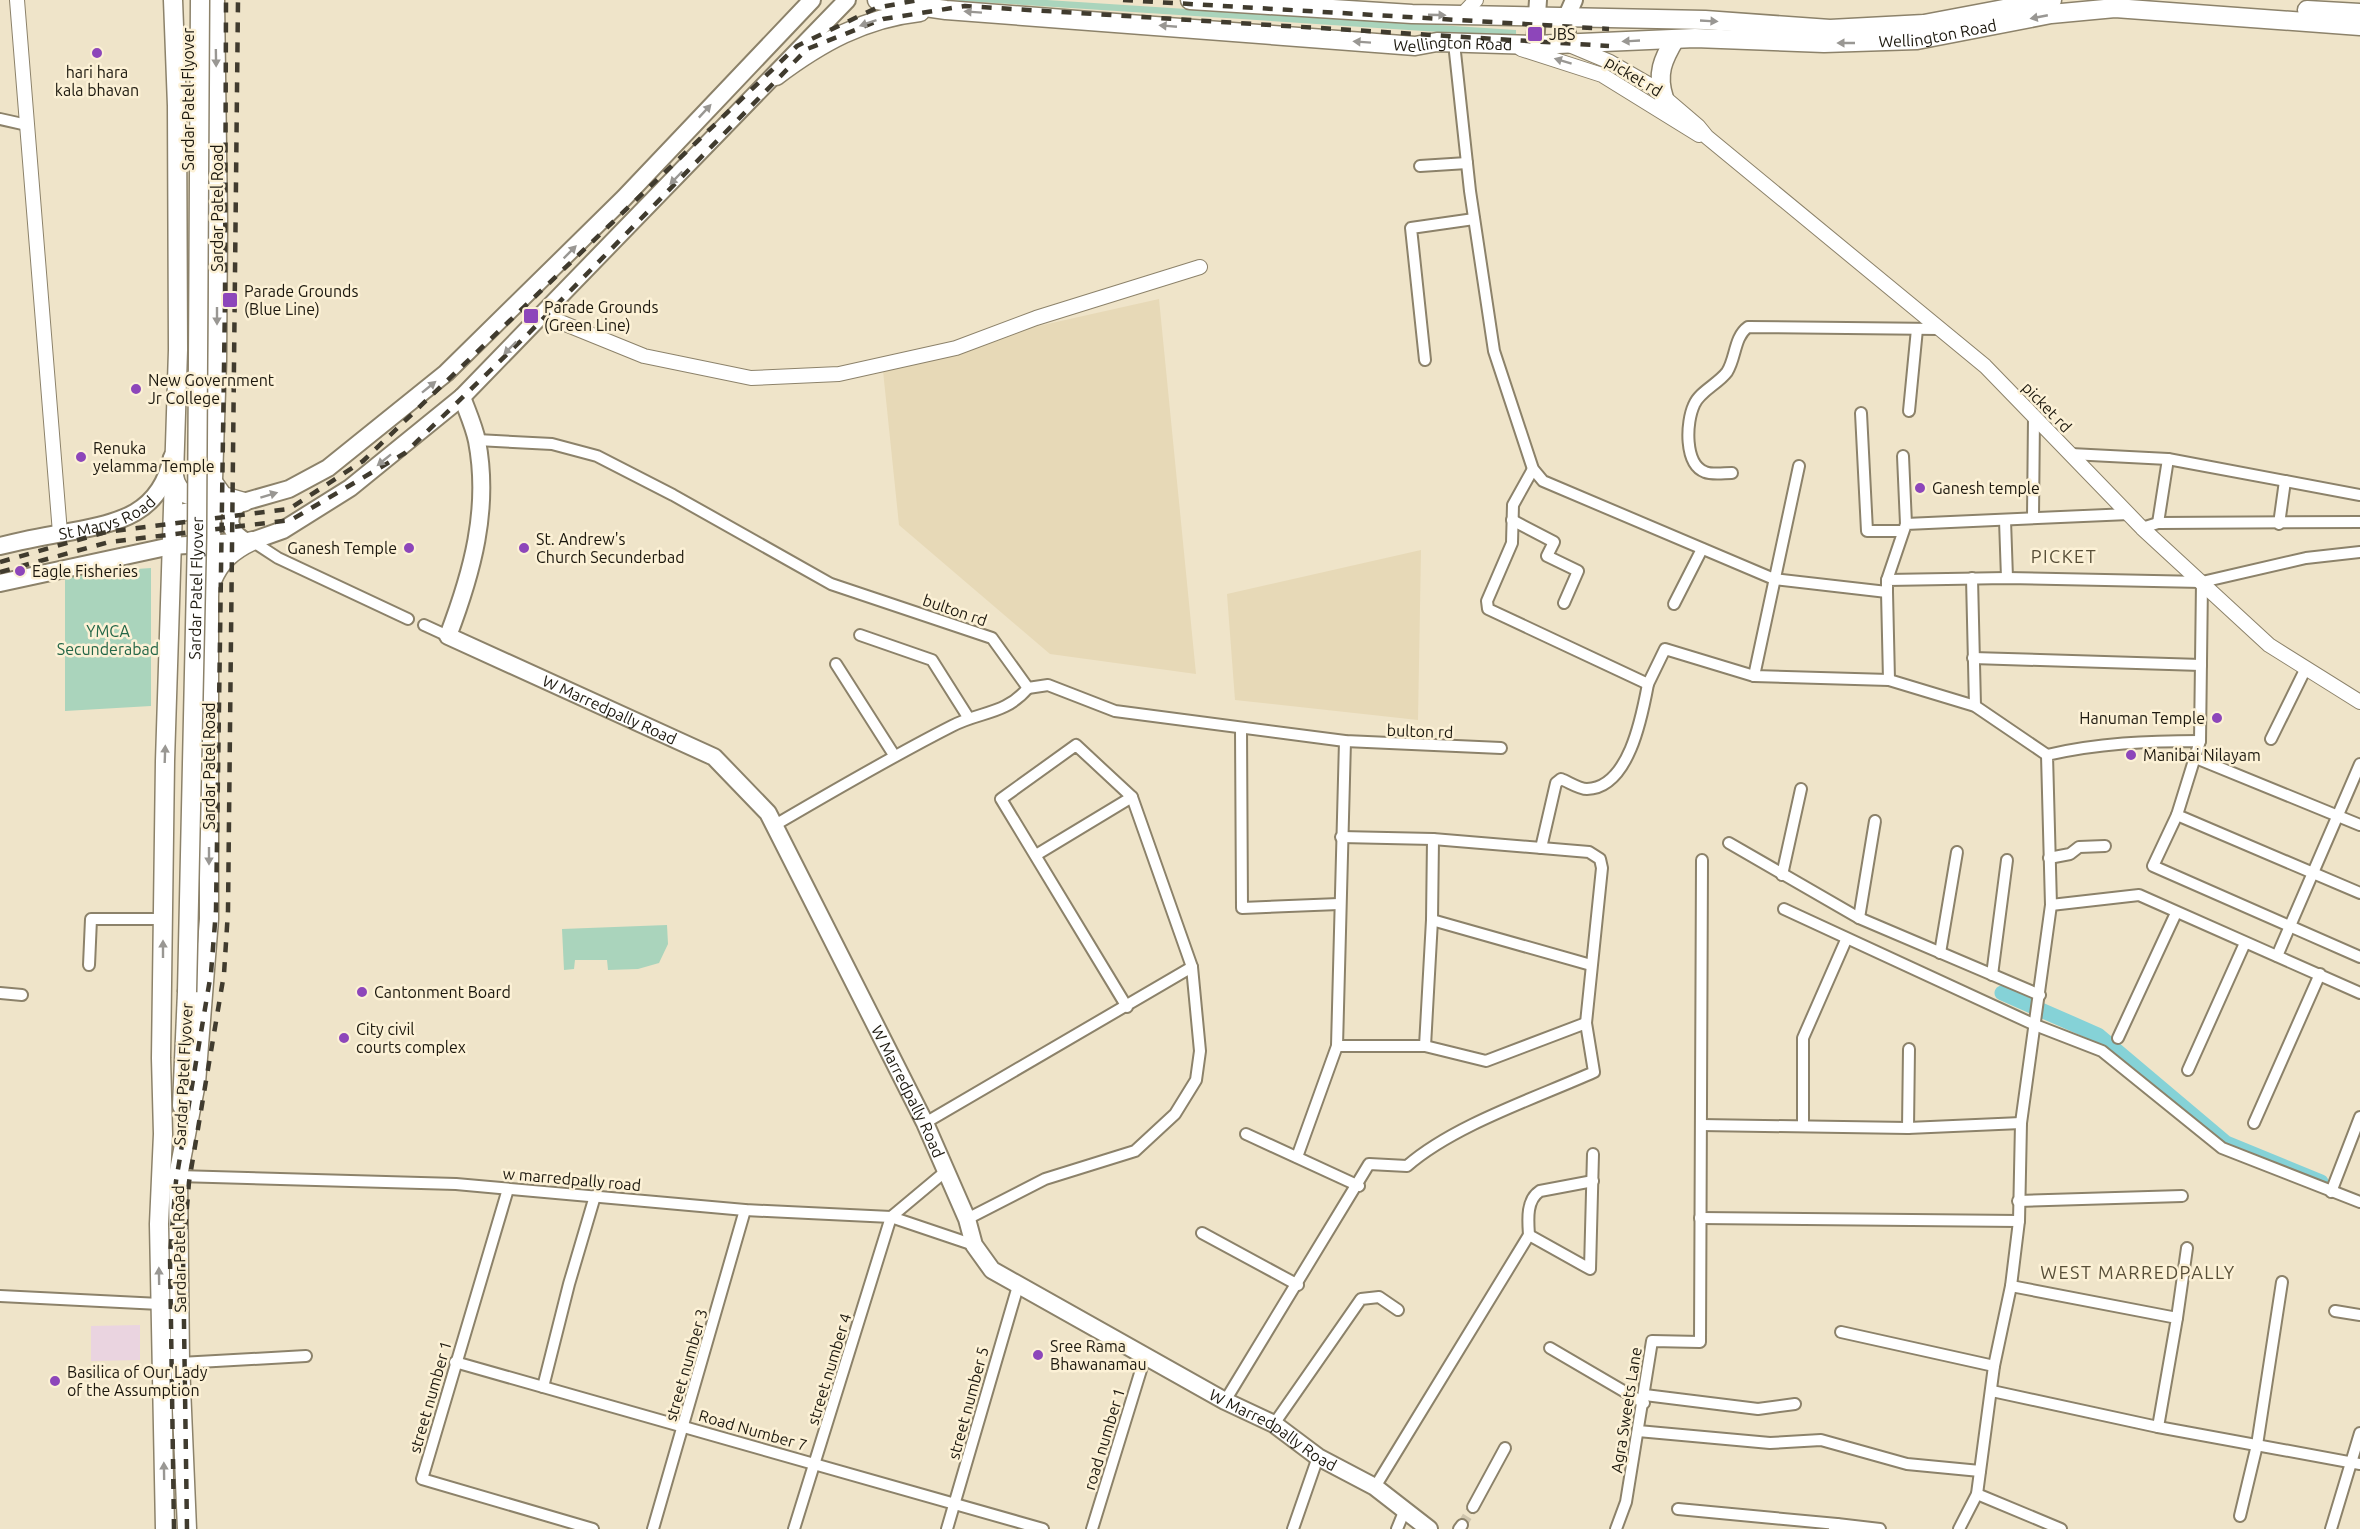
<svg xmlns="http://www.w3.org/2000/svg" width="2360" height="1529" font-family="Ubuntu,sans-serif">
	<rect width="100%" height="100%" fill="#efe4c9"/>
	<!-- commercial -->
	<path fill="#ead4e0" d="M140,1325v35l-49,1v-35z"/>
	<!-- built -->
	<g fill="#e7d9b7">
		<path d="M1159,299l37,375 -146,-20 -151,-129 -17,-164z"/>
		<path d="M1421,550l-3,170 -183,-20 -8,-106z"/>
	</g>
	<!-- green -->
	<g fill="#aad4bc">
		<path d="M948,0h99l469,30v7z"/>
		<path d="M151,568v138l-86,5v-137z"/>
		<path d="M667,925l1,19 -9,19 -21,6 -30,1 -1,-10h-32l-1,9 -10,1 -2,-41z"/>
	</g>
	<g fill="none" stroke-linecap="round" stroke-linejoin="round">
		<!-- canal -->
		<path stroke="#85d2d7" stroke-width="15" d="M2002,993l96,42 128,108 95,39"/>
		<!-- minor-tunnel -->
		<path stroke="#cfc5ad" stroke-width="10" stroke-dasharray="10 5" stroke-linecap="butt" d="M1462,1525l11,-18"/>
		<!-- minor casing -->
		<g stroke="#8c826a" stroke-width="14">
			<g id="minor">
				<path d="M1454,43l16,148 24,160 39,118 10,12 231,98 113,13v-12l120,-2 195,4 104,-24 54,-6"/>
				<path d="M0,119l27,6"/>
				<path d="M1420,166l47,-3"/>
				<path d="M1425,360l-14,-132 63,-9"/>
				<path d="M1909,411l8,-82"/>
				<path d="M1861,413l6,118h36"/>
				<path d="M477,440l75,4 45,12 76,39 158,89 161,54 36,50 20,-3 67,26 230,30 156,7"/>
				<path d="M2071,454l97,5 192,36"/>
				<path d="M1903,456l3,68"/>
				<path d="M1533,469l-20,36 -1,38 -25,58 1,8 160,75 17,-35 89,27 135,4 86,26 72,49"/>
				<path d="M1732,473c-8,0 -20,2 -27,-1 -21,-8 -19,-50 -11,-67 5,-13 24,-21 33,-33 9,-14 7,-35 21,-45l191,2"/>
				<path d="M2033,517l1,-100"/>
				<path d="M1512,520l42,22 -7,14 31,15 -14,32"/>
				<path d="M2005,520l2,58"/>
				<path d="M2158,523l10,-64"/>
				<path d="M2279,524l6,-43"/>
				<path d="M2142,528l16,-5 202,-1"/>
				<path d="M252,541l26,17 130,61"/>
				<path d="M1972,578l3,128"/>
				<path d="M1887,580l19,-56 223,-10"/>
				<path d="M1887,592l2,88"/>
				<path d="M1674,604l28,-55"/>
				<path d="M424,625l24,11"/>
				<path d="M860,635l72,25 36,57"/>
				<path d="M1973,658l228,7"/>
				<path d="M836,664l58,91"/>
				<path d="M1754,676l45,-210"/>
				<path d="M1241,728l1,180 97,-4"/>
				<path d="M2271,739l35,-71"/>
				<path d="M1345,741l-8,305h88l61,15 100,-38"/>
				<path d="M2200,741l2,-159"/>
				<path d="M2196,758l164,67"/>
				<path d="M2177,815l-24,51 207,91"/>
				<path d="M775,825c58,-34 116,-68 177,-99 29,-15 53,-11 76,-38"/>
				<path d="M1729,843l130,75 181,77"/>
				<path d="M1541,848l15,-65 5,-4c8,3 18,10 26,10 42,-1 55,-73 61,-105"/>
				<path d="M1036,855l96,-58"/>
				<path d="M2049,858l21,-4 9,-7 26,-1"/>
				<path d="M1782,875l19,-86"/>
				<path d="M2051,905l88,-10 221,98"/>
				<path d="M1784,909l251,116 67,26 120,97 138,54"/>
				<path d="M1859,918l16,-97"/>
				<path d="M1432,920l159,45"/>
				<path d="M1940,953l17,-101"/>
				<path d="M2277,956l83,-192"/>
				<path d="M89,965l2,-46h72"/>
				<path d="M1992,975l15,-115"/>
				<path d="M0,993l22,2"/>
				<path d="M2118,1038l58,-125"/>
				<path d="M1425,1046l7,-126 1,-81"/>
				<path d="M2188,1070l57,-127"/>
				<path d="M925,1123l267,-156"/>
				<path d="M2254,1123l66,-149"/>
				<path d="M1701,1125l207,3 113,-5"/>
				<path d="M1803,1126v-88l43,-98"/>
				<path d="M1908,1128l1,-79"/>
				<path d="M1246,1134l113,52"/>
				<path d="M1297,1157l40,-111"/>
				<path d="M178,1176l278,8 289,26 146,7 55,-46"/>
				<path d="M508,1189l-86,290 171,50"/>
				<path d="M2331,1192l29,-75"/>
				<path d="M2018,1201l164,-5"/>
				<path d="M1700,1218l319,3"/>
				<path d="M967,1219l78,-40 90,-28 40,-37 21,-34 4,-29 -8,-84 -60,-170 -56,-52 -75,54 126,208"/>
				<path d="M1202,1233l96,52"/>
				<path d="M1529,1235c-1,-15 -3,-35 11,-44l53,-10"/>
				<path d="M0,1296l160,8"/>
				<path d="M2335,1311l25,4"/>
				<path d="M2177,1318l10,-70"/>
				<path d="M1841,1332l153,34"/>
				<path d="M1550,1348l94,55"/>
				<path d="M455,1362l588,167"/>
				<path d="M180,1363l126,-7"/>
				<path d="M543,1387l26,-103 26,-88"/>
				<path d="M1992,1391l166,36 19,-109 -166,-32"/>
				<path d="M1645,1395l113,14 37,-5"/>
				<path d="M1225,1401l144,-237 38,2c47,-41 129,-68 187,-94l-8,-49 16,-155 -2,-9 -11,-7 -156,-13 -92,-2"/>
				<path d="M1274,1424l87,-125 18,-2 19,13"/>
				<path d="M2158,1427l202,37"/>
				<path d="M1638,1431l132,12 51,-3 86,24 73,7"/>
				<path d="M1375,1487l154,-252 61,34 3,-115"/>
				<path d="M1977,1494l84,35"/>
				<path d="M1473,1507l32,-59"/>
				<path d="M1678,1509l159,15"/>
				<path d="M2240,1516l17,-71 25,-163"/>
				<path d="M653,1529l92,-319"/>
				<path d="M794,1529l97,-312 83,28"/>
				<path d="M947,1529l71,-243"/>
				<path d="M1092,1529l53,-172"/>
				<path d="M1293,1529l25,-72"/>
				<path d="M1397,1529l7,-17"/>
				<path d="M1459,1529l3,-4"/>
				<path d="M1616,1529l10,-27 26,-161 48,1 2,-482"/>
				<path d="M1834,1529l3,-5 43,5"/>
				<path d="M1959,1529l18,-35 17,-128 17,-80 8,-65 2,-98 30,-218 -4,-150c51,-12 101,-14 153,-14l-23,74 183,78"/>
				<path d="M2331,1529l29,-96"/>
			</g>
		</g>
		<!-- tertiary casing -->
		<g stroke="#8c826a" stroke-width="16">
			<g id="tertiary">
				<path d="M17,0l43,533"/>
				<path d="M1461,16l15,-16"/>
				<path d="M1567,44l43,18 40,23 48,41 9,11 278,229 157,162 127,117 91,57"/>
				<path d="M1521,49l81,26 97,60"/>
				<path d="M543,315l101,41 107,22 88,-4 117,-26 80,-30 164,-51"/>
			</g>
		</g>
		<!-- secondary casing -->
		<g stroke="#8c826a" stroke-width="20">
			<g id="secondary">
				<path d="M1567,44v-28l7,-16"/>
				<path d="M1535,45l3,-45"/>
				<path id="s1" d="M462,397c5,14 12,29 15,44 13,68 -5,132 -29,195l266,121 54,56 157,310 42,96 7,26 18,25 233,131 49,23 44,33 57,30 54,42"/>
				<path d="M240,503c-16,14 -11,30 7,39"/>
				<path d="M173,514l67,-11 49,-14 39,-21 118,-95 178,-175 188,-198"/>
				<path id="s2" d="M0,546c21,-5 42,-10 64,-13 51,-10 96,-16 108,-76"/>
				<path d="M0,583l171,-37 81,-5 31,-11 67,-42 112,-91 385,-397"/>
			</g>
		</g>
		<!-- primary casing -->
		<g stroke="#8c826a" stroke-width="21">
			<g id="primary">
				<path id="s3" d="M877,0l69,10 469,36 22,-4 98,3 160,-7 129,5 93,-3 134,-26 64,-6 245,18"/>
				<path d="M1190,0l222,14 293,6 125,9 94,-5 128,-24"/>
				<path d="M2307,10l53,3"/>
				<path d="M776,76c44,-33 88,-58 144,-64"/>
				<path d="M1664,98c-8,-24 -1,-39 11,-59"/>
				<path d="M174,476c4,23 29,27 39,6l10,14 21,6"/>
				<path d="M212,581c8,-20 21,-31 40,-40"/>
				<path d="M182,1106l5,-114"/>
				<path d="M165,1529l-6,-305 4,-90 -2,-76 4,-297 13,-411 -1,-244 -4,-106"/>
				<path d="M187,1529l-7,-166 -2,-187 18,-93 13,-164v-322l8,-235 1,-139 -3,-223"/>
			</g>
		</g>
		<!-- minor -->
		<use href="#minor" stroke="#fff" stroke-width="10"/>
		<!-- tertiary -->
		<use href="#tertiary" stroke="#fff" stroke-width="14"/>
		<!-- secondary -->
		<use href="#secondary" stroke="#fff" stroke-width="16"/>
		<!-- primary -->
		<use href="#primary" stroke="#fff" stroke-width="18"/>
		<!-- rail -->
		<g stroke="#403b2e" stroke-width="4.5" stroke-dasharray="10 10" stroke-linecap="butt">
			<path d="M1123,0l486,29"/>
			<path d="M0,562l106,-30 183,-23 74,-48 434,-415 79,-38 42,-8"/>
			<path d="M0,572l109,-30 182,-22 114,-67 125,-121 277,-283 76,-30 82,-13 644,40"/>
			<path d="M174,1529l-4,-274 6,-74 35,-208 5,-63 9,-610 1,-300"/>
			<path d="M187,1529l-4,-274 6,-73 35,-208 4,-63 10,-911"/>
		</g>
		<!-- primary-bridge casing -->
		<g stroke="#8c826a" stroke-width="21" stroke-linecap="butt">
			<g id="primary-bridge">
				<path id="s4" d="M187,992l10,-456 3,-536"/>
			</g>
		</g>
		<!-- primary-bridge -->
		<use href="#primary-bridge" stroke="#fff" stroke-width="18"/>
	</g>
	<!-- one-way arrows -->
	<defs><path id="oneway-solid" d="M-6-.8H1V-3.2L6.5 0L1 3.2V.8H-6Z" transform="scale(1.5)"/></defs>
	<g fill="#999793">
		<use href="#oneway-solid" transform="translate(973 12) rotate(-176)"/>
		<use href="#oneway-solid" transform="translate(1437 15) rotate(2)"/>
		<use href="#oneway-solid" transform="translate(2039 17) rotate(169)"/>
		<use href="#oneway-solid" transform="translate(1709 21) rotate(3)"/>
		<use href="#oneway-solid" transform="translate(868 23) rotate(161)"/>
		<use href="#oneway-solid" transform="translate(1168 26) rotate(-175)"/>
		<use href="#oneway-solid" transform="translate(1631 41) rotate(177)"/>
		<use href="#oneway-solid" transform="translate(1362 42) rotate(-176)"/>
		<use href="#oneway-solid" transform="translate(1846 43) rotate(-180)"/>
		<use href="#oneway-solid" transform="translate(216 58) rotate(89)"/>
		<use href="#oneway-solid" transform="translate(1563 61) rotate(-163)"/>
		<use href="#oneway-solid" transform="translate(705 111) rotate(-47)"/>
		<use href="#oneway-solid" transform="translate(676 178) rotate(134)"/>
		<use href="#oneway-solid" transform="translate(570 252) rotate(-45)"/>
		<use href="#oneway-solid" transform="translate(217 316) rotate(90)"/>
		<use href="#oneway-solid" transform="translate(510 348) rotate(135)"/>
		<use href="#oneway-solid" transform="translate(429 387) rotate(-39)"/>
		<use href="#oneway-solid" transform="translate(384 460) rotate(141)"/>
		<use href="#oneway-solid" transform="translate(269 495) rotate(-17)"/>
		<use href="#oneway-solid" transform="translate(165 754) rotate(-88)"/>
		<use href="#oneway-solid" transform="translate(209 856) rotate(90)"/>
		<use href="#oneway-solid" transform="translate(163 949) rotate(-90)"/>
		<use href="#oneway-solid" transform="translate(159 1276) rotate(-91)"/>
		<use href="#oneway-solid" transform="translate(164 1471) rotate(-91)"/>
	</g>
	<!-- markers -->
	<g fill="#8d46ba" stroke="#fcf1d6" stroke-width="2">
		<rect x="1527" y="26" width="16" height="16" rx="3"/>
		<circle cx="97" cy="53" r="6"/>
		<rect x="222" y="292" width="16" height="16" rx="3"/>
		<rect x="523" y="308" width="16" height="16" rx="3"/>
		<circle cx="136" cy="389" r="6"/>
		<circle cx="81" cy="457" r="6"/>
		<circle cx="1920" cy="488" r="6"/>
		<circle cx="409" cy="548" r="6"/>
		<circle cx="524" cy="548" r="6"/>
		<circle cx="20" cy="571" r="6"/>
		<circle cx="2217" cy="718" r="6"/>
		<circle cx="2131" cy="755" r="6"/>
		<circle cx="362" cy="992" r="6"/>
		<circle cx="344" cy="1038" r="6"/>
		<circle cx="1038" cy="1355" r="6"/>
		<circle cx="55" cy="1381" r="6"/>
	</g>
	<g text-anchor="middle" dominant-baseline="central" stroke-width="5" stroke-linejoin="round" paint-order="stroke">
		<!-- street labels -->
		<g font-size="16" fill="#1c180e" stroke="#fcf1d6">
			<text stroke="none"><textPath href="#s3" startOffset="1064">Wellington Road</textPath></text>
			<text stroke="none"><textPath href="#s3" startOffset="578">Wellington Road</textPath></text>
			<text transform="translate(1634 76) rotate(31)">picket rd</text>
			<text transform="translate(188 99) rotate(-90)">Sardar Patel Flyover</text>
			<text transform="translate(217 208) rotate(-90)">Sardar Patel Road</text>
			<text transform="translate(2047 407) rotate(46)">picket rd</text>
			<text stroke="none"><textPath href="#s2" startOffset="111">St Marys Road</textPath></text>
			<text stroke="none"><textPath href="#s4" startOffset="404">Sardar Patel Flyover</textPath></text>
			<text transform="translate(955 610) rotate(19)">bulton rd</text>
			<text stroke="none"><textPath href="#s1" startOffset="424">W Marredpally Road</textPath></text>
			<text transform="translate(1420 731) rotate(2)">bulton rd</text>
			<text transform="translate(209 766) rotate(-90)">Sardar Patel Road</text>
			<text transform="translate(183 1074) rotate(-87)">Sardar Patel Flyover</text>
			<text stroke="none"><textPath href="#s1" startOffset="928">W Marredpally Road</textPath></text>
			<text transform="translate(572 1179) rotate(5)">w marredpally road</text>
			<text transform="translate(179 1249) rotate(-91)">Sardar Patel Road</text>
			<text transform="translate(686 1365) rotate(-74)">street number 3</text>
			<text transform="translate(829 1369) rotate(-73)">street number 4</text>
			<text transform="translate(430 1397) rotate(-74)">street number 1</text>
			<text transform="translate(968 1403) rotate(-75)">street number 5</text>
			<text transform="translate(1626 1410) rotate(-81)">Agra Sweets Lane</text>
			<text transform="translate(753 1430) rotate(16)">Road Number 7</text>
			<text stroke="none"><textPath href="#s1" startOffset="1450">W Marredpally Road</textPath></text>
			<text transform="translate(1104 1439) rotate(-73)">road number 1</text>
		</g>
		<!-- poi labels -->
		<g font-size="16" fill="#1c180e" stroke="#fcf1d6" text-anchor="start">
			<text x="1549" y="34">JBS</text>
			<text x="97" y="72" text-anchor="middle">hari hara<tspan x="97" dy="18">kala bhavan</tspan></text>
			<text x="244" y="291">Parade Grounds<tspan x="244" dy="18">(Blue Line)</tspan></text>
			<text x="544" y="307">Parade Grounds<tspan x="544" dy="18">(Green Line)</tspan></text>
			<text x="148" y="380">New Government<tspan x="148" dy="18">Jr College</tspan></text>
			<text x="93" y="448">Renuka<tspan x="93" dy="18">yelamma Temple</tspan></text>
			<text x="1932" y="488">Ganesh temple</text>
			<text x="536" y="539">St. Andrew's<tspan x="536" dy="18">Church Secunderbad</tspan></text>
			<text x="397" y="548" text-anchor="end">Ganesh Temple</text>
			<text x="32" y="571">Eagle Fisheries</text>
			<text x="2205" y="718" text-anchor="end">Hanuman Temple</text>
			<text x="2143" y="755">Manibai Nilayam</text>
			<text x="374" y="992">Cantonment Board</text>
			<text x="356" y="1029">City civil<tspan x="356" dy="18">courts complex</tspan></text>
			<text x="1050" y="1346">Sree Rama<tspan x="1050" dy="18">Bhawanamau</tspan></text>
			<text x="67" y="1372">Basilica of Our Lady<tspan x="67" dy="18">of the Assumption</tspan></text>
		</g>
		<!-- park labels -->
		<g font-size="16" fill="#236647" stroke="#fcf1d6">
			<text x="108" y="631">YMCA<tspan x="108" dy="18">Secunderabad</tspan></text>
		</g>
		<!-- neighbourhood labels -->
		<g font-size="18" letter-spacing="1.5" fill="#584f38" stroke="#fcf1d6">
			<text x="2064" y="556">PICKET</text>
			<text x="2138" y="1272">WEST MARREDPALLY</text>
		</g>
	</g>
</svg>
